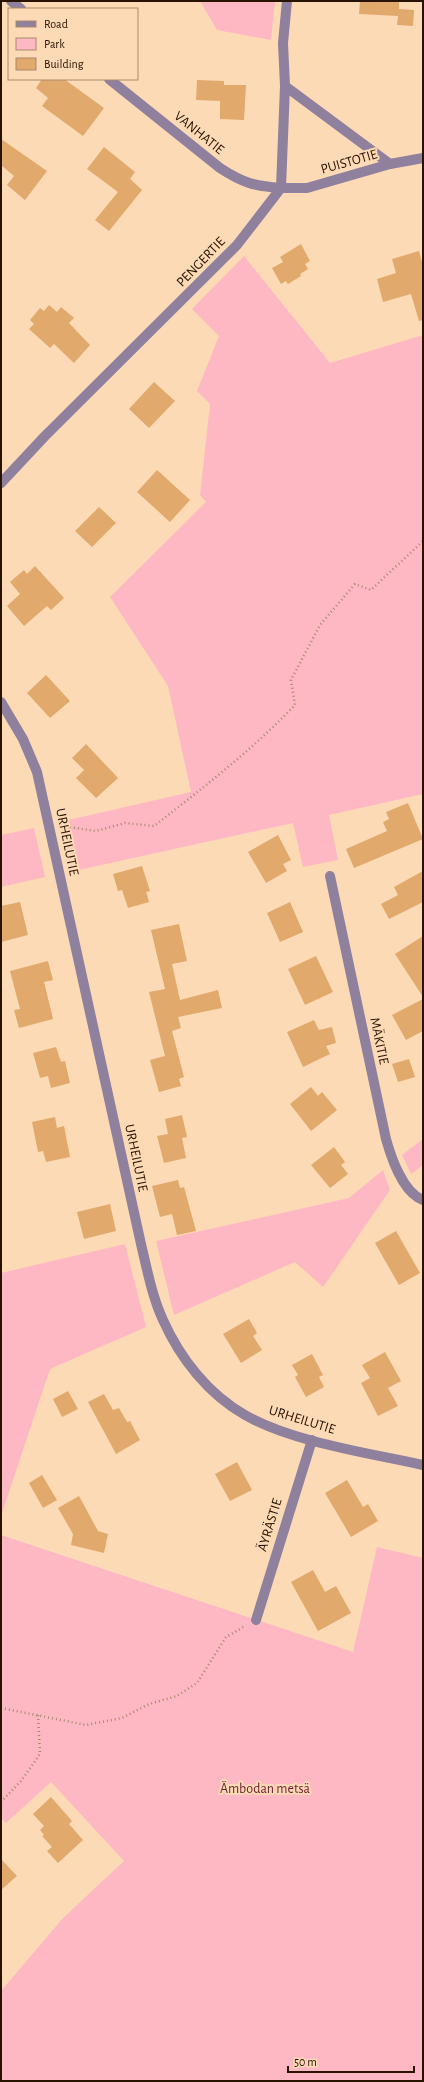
<svg xmlns="http://www.w3.org/2000/svg" width="424" height="2082" font-family="'Alegreya Sans',sans-serif">
	<rect width="100%" height="100%" fill="#fddab6"/>
	<!-- green -->
	<g fill="#fdb8c3">
		<path d="M200,1h75l-4,39 -54,-10z"/>
		<path d="M244,256l86,107 93,-28v459l-94,21 9,45 -35,7 -10,-44 -219,48 -10,-50 127,-29 -23,-106 -58,-89 96,-95 -6,-7 10,-91 -13,-13 22,-55 -27,-27z"/>
		<path d="M34,828l11,49 -44,10v-52z"/>
		<path d="M423,1139v26l-12,9 -9,-19z"/>
		<path d="M383,1170l7,20 -67,97 -28,-25 -121,53 -18,-74 193,-43z"/>
		<path d="M125,1244l21,83 -96,42 -49,147v-243z"/>
		<path d="M1,1535l352,117 24,-105 46,11v523h-422v-90l62,-73 61,-57 -73,-79 -45,41 -5,-5z"/>
	</g>
	<!-- building -->
	<g fill="#e1a96b">
		<path d="M360,1h39v8l15,1 -1,16 -16,-1 1,-9 -39,-2z"/>
		<path d="M42,79h22l40,29 -21,28 -41,-30 6,-8 -12,-10z"/>
		<path d="M197,80l27,1v4h22l-2,35 -24,-1v-18l-24,-1z"/>
		<path d="M1,139l46,32 -22,29 -18,-15 7,-9 -13,-11z"/>
		<path d="M104,147l31,25 -5,7 12,11 -33,41 -14,-11 23,-28 -31,-23z"/>
		<path d="M301,244l9,17 -5,3 3,5 -8,5 1,2 -13,8 -2,-3 -5,3 -9,-16 11,-6 -3,-5z"/>
		<path d="M419,251l4,15v54l-4,1 -8,-27 -28,8 -6,-23 19,-6 -4,-14z"/>
		<path d="M49,305l8,7 4,-5 13,11 -5,5 21,22 -16,18 -20,-19 -4,4 -21,-19 5,-5 -4,-4 10,-12 4,3z"/>
		<path d="M154,382l21,19 -26,27 -20,-19z"/>
		<path d="M157,470l33,30 -20,22 -33,-30z"/>
		<path d="M99,507l17,16 -24,24 -17,-16z"/>
		<path d="M35,566l29,32 -13,12 -4,-4 -23,20 -17,-20 13,-12 -10,-12 14,-12 3,4z"/>
		<path d="M46,675l24,26 -20,17 -23,-25z"/>
		<path d="M86,744l32,34 -22,20 -20,-20 8,-8 -12,-12z"/>
		<path d="M408,803l15,36 -69,29 -8,-19 41,-18 -4,-9 6,-3 -3,-7z"/>
		<path d="M278,835l13,25 -8,4 4,7 -21,12 -18,-31z"/>
		<path d="M142,866l8,25 -4,1 3,10 -21,6 -6,-18 -4,1 -5,-17z"/>
		<path d="M423,871v31l-34,17 -8,-15 17,-9 -4,-8z"/>
		<path d="M20,902l8,33 -27,7v-36z"/>
		<path d="M290,902l13,30 -23,10 -13,-29z"/>
		<path d="M179,924l8,37 -15,3 8,36 38,-10 4,18 -44,9 3,11 -9,3 12,46 -5,2 2,7 -22,6 -9,-32 15,-4 -16,-64 16,-3 -14,-59z"/>
		<path d="M423,936v61l-28,-43z"/>
		<path d="M316,956l17,36 -28,13 -17,-36z"/>
		<path d="M48,961l5,19 -9,2 9,37 -34,9 -5,-18 6,-1 -10,-38z"/>
		<path d="M423,999v32l-17,9 -14,-25z"/>
		<path d="M314,1020l5,10 13,-3 4,16 -10,3 4,8 -27,13 -16,-35z"/>
		<path d="M56,1047l5,15 4,-1 5,22 -19,5 -3,-12 -8,2 -7,-25z"/>
		<path d="M409,1059l6,18 -17,5 -6,-18z"/>
		<path d="M311,1087l7,9 4,-4 15,18 -26,21 -21,-27z"/>
		<path d="M182,1115l5,22 -5,1 4,20 -22,5 -7,-27 11,-2 -3,-15z"/>
		<path d="M55,1117l2,11 7,-2 6,31 -24,5 -3,-11 -5,1 -6,-30z"/>
		<path d="M334,1147l11,15 -4,3 7,9 -18,14 -19,-23z"/>
		<path d="M178,1180l2,8 4,-1 12,44 -19,4 -5,-21 -12,3 -8,-31z"/>
		<path d="M110,1204l6,27 -32,8 -7,-27z"/>
		<path d="M396,1231l24,42 -21,12 -24,-42z"/>
		<path d="M249,1319l8,14 -4,3 9,14 -21,13 -18,-29z"/>
		<path d="M385,1352l16,29 -13,7 10,18 -20,10 -17,-33 9,-5 -8,-13z"/>
		<path d="M312,1354l11,21 -4,2 5,10 -18,10 -11,-20 3,-2 -6,-10z"/>
		<path d="M68,1391l10,18 -16,8 -9,-18z"/>
		<path d="M104,1394l9,16 6,-2 8,14 3,-1 10,19 -24,14 -28,-52z"/>
		<path d="M237,1462l15,28 -22,11 -15,-27z"/>
		<path d="M42,1475l15,25 -14,8 -14,-25z"/>
		<path d="M347,1480l16,27 5,-3 10,17 -27,16 -26,-44z"/>
		<path d="M79,1496l19,35 10,3 -4,19 -33,-8 2,-11 -15,-26z"/>
		<path d="M313,1570l12,22 11,-6 15,27 -33,18 -27,-49z"/>
		<path d="M51,1797l21,24 -3,3 14,16 -25,23 -11,-12 5,-4 -10,-11 2,-1 -4,-5 4,-4 -11,-12z"/>
		<path d="M1,1859l16,17 -16,14z"/>
	</g>
	<g fill="none" stroke-linecap="round" stroke-linejoin="round">
		<!-- path -->
		<g stroke="#a6896c" stroke-width="2.5" stroke-dasharray="1 3" stroke-linecap="butt">
			<path d="M62,826l34,5 29,-8 29,3c49,-38 98,-76 141,-121l-4,-25 29,-55 35,-41 16,6 52,-49"/>
			<path d="M1,1708l85,17 36,-7 27,-14 28,-8 20,-13 29,-46 19,-11"/>
			<path d="M1,1802l20,-21 19,-27 -2,-39"/>
		</g>
		<!-- minor -->
		<g stroke="#8f809d" stroke-width="10">
			<path d="M11,1l10,8"/>
			<path d="M109,79l111,89c23,15 34,18 61,20"/>
			<path d="M285,86l105,78"/>
			<path d="M1,483l44,-47 192,-191 44,-57 4,-102 -2,-43 4,-42"/>
			<path d="M1,702l22,37 14,33 104,472c6,25 11,52 22,76 17,38 45,74 82,95 47,27 124,38 178,50"/>
			<path d="M330,876l56,263c5,18 17,54 37,61"/>
			<path d="M256,1620l56,-180"/>
		</g>
		<!-- tertiary -->
		<path stroke="#8f809d" stroke-width="10" d="M281,188h26l83,-24 33,-6"/>
	</g>
	<g text-anchor="middle" dominant-baseline="central" stroke-width="4" stroke-linejoin="round" paint-order="stroke">
		<!-- street labels -->
		<g font-size="14" fill="#271300" stroke="#fddab6">
			<text transform="translate(199 133) rotate(39)">VANHATIE</text>
			<text transform="translate(349 162) rotate(-16)">PUISTOTIE</text>
			<text transform="translate(201 262) rotate(-46)">PENGERTIE</text>
			<text transform="translate(67 842) rotate(78)">URHEILUTIE</text>
			<text transform="translate(379 1041) rotate(78)">MÄKITIE</text>
			<text transform="translate(136 1158) rotate(78)">URHEILUTIE</text>
			<text transform="translate(302 1420) rotate(17)">URHEILUTIE</text>
			<text transform="translate(270 1525) rotate(-73)">ÄYRÄSTIE</text>
		</g>
		<!-- park labels -->
		<g font-size="14" fill="#6f1d34" stroke="#fddab6">
			<text x="265" y="1789">Ämbodan metsä</text>
		</g>
	</g>
	<!-- border -->
	<rect width="424" height="2082" fill="none" stroke="#271300" stroke-width="4"/>
	<!-- legend -->
	<rect x="8" y="8" width="130" height="72" fill="#fddab6" stroke="#a78a6d"/>
	<rect x="16" y="21" width="20" height="6" fill="#8f809d" stroke="#a78a6d"/>
	<text x="44" y="28" font-size="12" fill="#271300">Road</text>
	<rect x="16" y="38" width="20" height="12" fill="#fdb8c3" stroke="#a78a6d"/>
	<text x="44" y="48" font-size="12" fill="#271300">Park</text>
	<rect x="16" y="58" width="20" height="12" fill="#e1a96b" stroke="#a78a6d"/>
	<text x="44" y="68" font-size="12" fill="#271300">Building</text>
	<!-- scale -->
	<path d="M288 2066v6h126v-6" fill="none" stroke="#271300" stroke-width="2"/>
	<text x="294" y="2066" font-size="12" fill="#271300" stroke="#fddab6" stroke-width="3" paint-order="stroke">50 m</text>
</svg>
